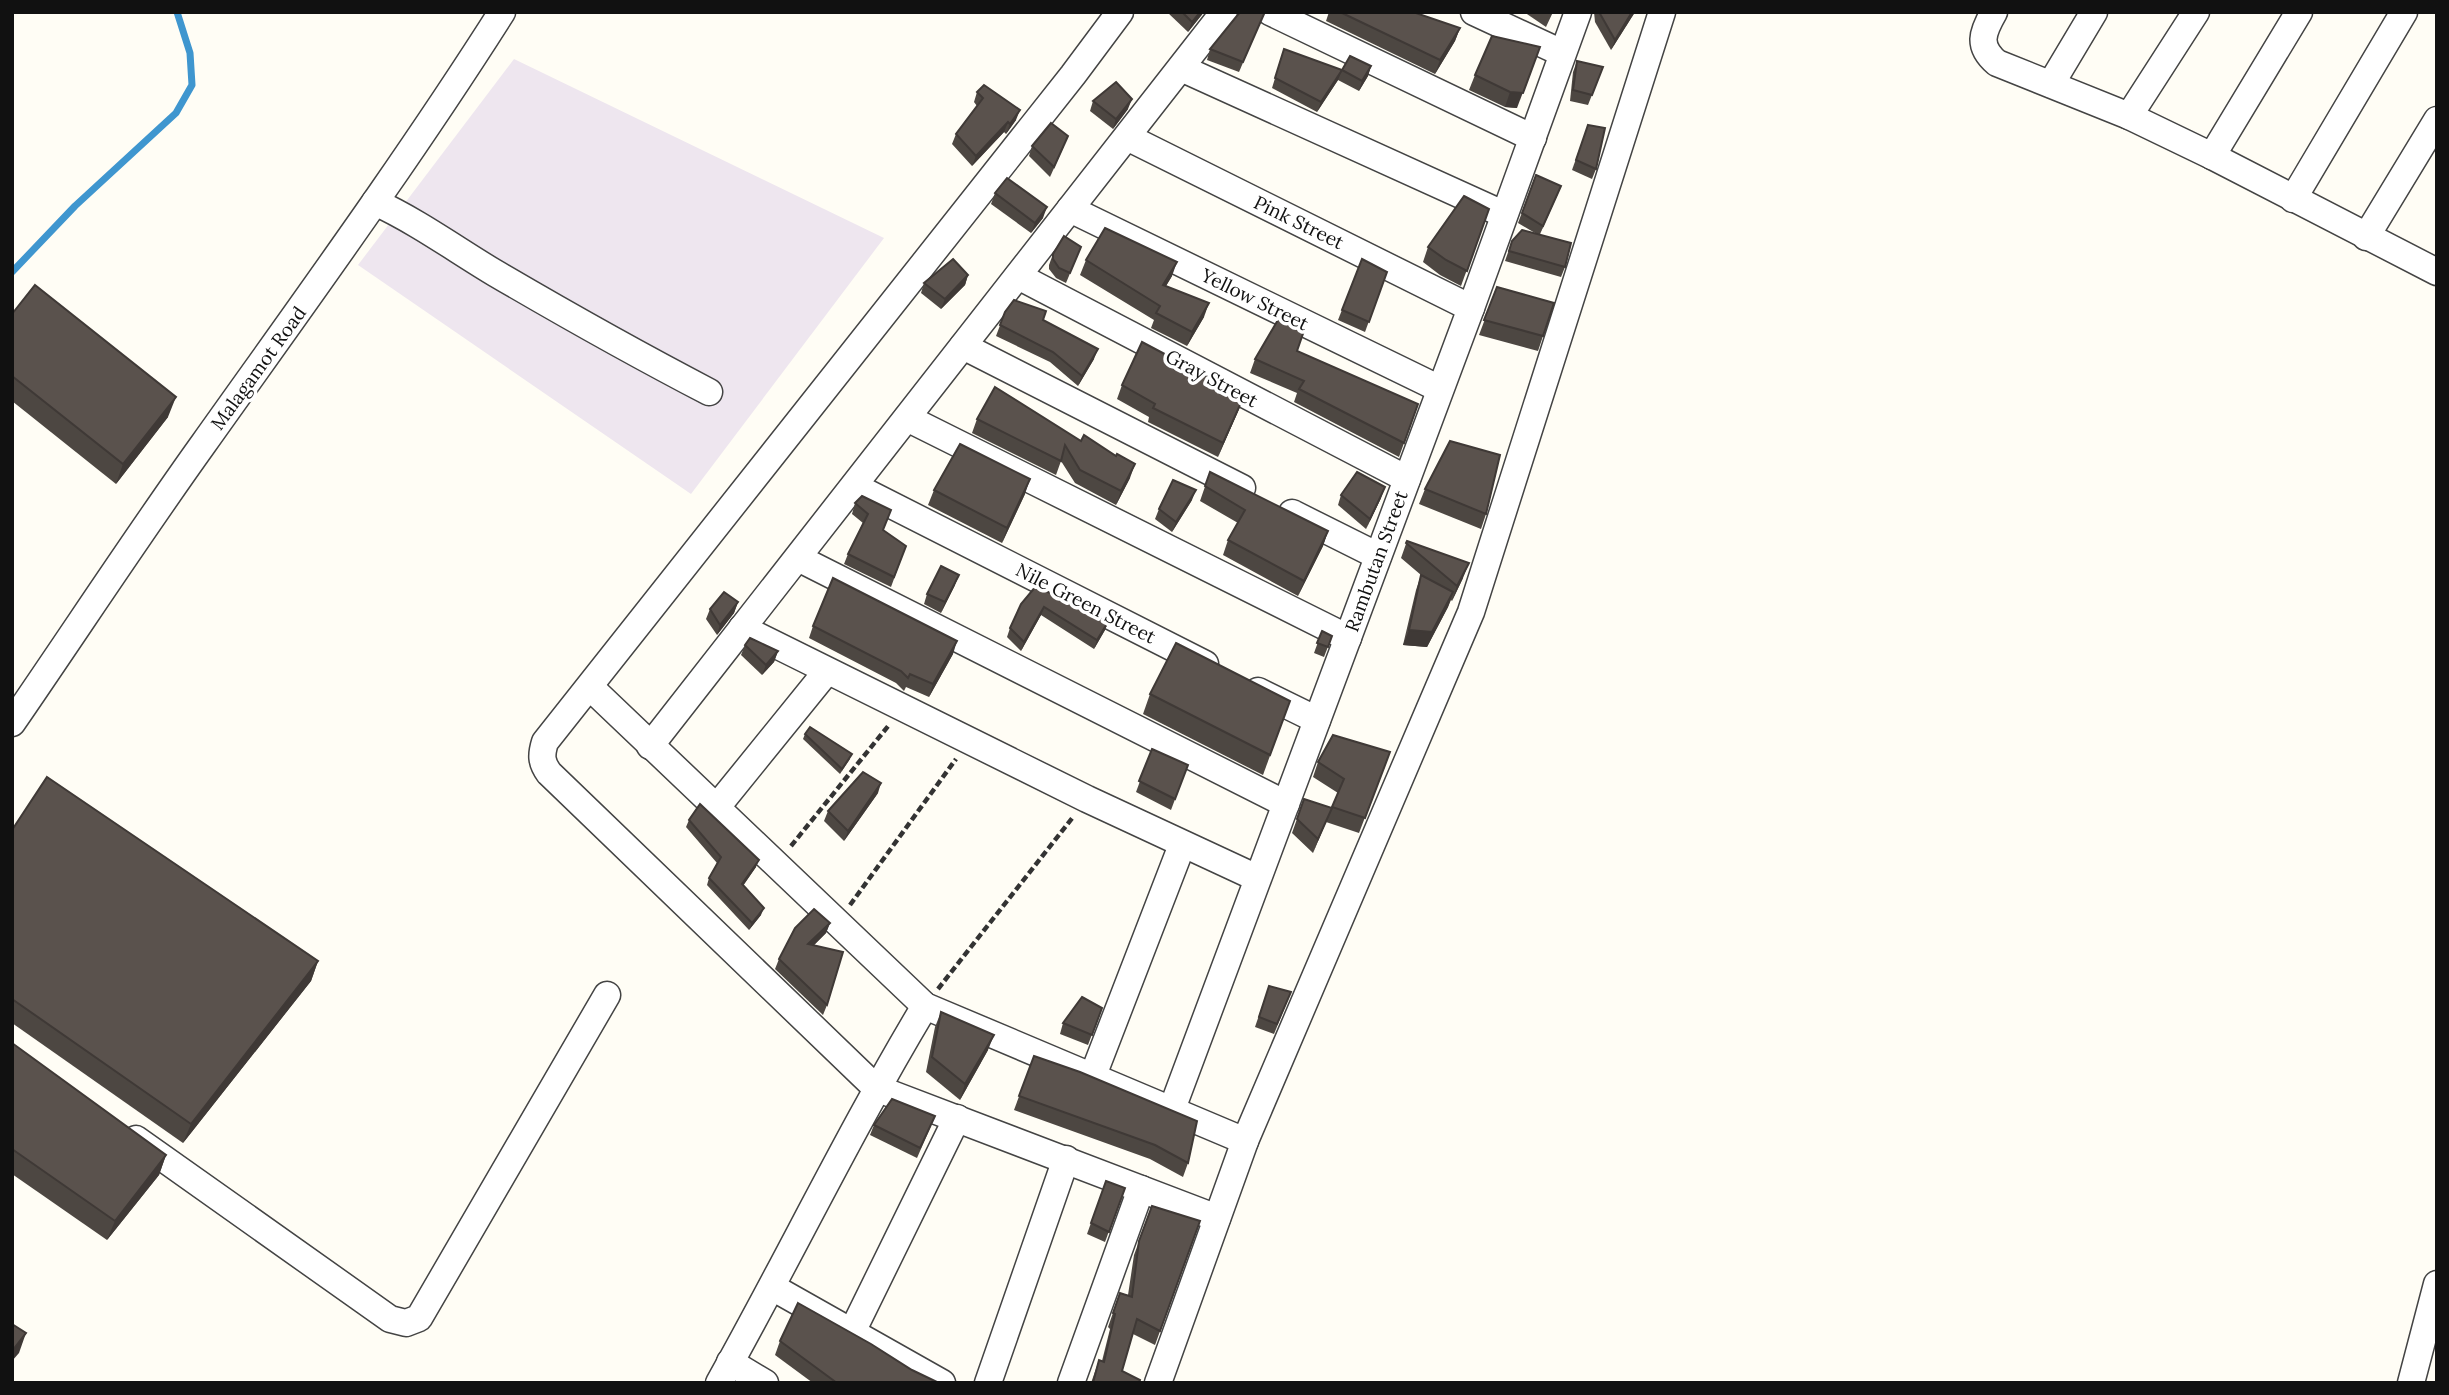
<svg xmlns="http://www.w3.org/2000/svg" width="2449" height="1395" font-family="Lora,serif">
	<rect width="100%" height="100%" fill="#fffdf5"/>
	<!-- industrial -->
	<path fill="#eee6ef" d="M514,59l370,179 -193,256 -333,-229z"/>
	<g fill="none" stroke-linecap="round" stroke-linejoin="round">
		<!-- stream -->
		<path stroke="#3f96cf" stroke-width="7" d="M12,272l63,-66 101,-93 16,-28 -2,-32 -13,-41"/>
		<!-- minor casing -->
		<g stroke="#444" stroke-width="29">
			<g id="minor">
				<path d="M1120,12l-47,63 -528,667c-4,13 -4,20 4,31l327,315 341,130"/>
				<path d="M1270,12l263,126"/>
				<path d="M1474,12l88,41"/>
				<path d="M1994,12c-12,21 -17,34 3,51l132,53 83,40 225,116"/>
				<path d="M1181,68l322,146"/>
				<path d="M2051,84l43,-72"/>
				<path d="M2129,116l67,-104"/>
				<path d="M1127,137l344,171"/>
				<path d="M2212,156l87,-144"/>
				<path d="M2293,199l111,-187"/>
				<path d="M375,202c43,20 80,47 120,71 70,41 141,81 214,119"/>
				<path d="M1070,209l370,180"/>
				<path d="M2366,237l71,-117"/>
				<path d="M1018,276l389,203"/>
				<path d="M963,346l279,142"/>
				<path d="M907,418l441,220"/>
				<path d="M854,486l351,178"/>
				<path d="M1292,513l86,43"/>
				<path d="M798,558l488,246"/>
				<path d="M742,628l345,171 170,79"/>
				<path d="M590,687l335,319 320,135"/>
				<path d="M1258,691l59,29"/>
				<path d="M12,723c64,-93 126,-188 192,-280 101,-142 204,-283 298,-431"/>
				<path d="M650,746l574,-734"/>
				<path d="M716,808l111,-137"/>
				<path d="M1092,1078l90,-233"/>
				<path d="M1172,1109l299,-801 107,-296"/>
				<path d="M136,1139l254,180 16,4 13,-5 188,-323"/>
				<path d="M772,1287l170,96"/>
				<path d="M852,1332l105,-214"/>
				<path d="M730,1362l35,21"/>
				<path d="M719,1383c70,-125 132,-254 206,-377"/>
				<path d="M988,1383l78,-224"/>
				<path d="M1071,1383l70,-194"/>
				<path d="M1158,1383l87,-242 226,-529 191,-600"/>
				<path d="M2411,1383l26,-99"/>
			</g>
		</g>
		<!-- path -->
		<g stroke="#333" stroke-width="4.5" stroke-dasharray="7 3.5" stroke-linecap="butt">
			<path d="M791,846l98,-121"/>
			<path d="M850,905l106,-146"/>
			<path d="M938,989l135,-172"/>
		</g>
		<!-- minor -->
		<use href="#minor" stroke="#fff" stroke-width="26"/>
	</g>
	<!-- wall -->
	<g fill="#4d4742">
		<path d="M1167,12h37l-16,20z"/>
		<path d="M1329,12h84l47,16 -5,13 -20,33 -109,-53z"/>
		<path d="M1524,12h29l-7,15z"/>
		<path d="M1594,12h41l-24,38 -16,-28z"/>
		<path d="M1264,14l-25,58 -32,-12 3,-11z"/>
		<path d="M1492,36l25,72 -12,-1 -36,-17 6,-15z"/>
		<path d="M1284,49l58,21 29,-4 -3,10 -9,15 -21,-11 -21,32 -45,-24z"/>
		<path d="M1577,61l26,6 -15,38 -18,-4 3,-29z"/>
		<path d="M977,92l39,28 -10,14 -2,-2 -32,34 -20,-22 4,-10 21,-28 -3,-4z"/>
		<path d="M1093,101l35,8 -15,20 -23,-18z"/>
		<path d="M1588,125l8,44 -4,10 -20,-9z"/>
		<path d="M1032,146h32l-14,31 -21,-21z"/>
		<path d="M1536,175l25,11 -21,48 25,33 -4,10 -56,-16 7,-20 23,-8 -17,-10z"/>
		<path d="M995,193l48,25 -12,15 -40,-29z"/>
		<path d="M1489,209l-28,77 -21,-11 -17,-13 5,-15z"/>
		<path d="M1081,247l-15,36 -10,-5 -7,-9v-4l4,-11z"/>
		<path d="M1362,259l25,13 -22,60 -27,-12z"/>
		<path d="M1086,260l86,16 -6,10 38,31 -17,29 -36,-18 3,-8 -74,-45z"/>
		<path d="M968,275l-3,10 -24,24 -20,-16 3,-10z"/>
		<path d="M1497,287l46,49 -5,15 -59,-16z"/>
		<path d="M1005,312l38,8 51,39 -16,27 -28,-24 -54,-26z"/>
		<path d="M12,314l156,103 -52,67 -104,-83z"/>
		<path d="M1297,351l121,53 -19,53 -105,-55 3,-9 -47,-20 5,-14z"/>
		<path d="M1122,385l122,11 -5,13 -21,48 -70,-35 1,-5 -32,-18z"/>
		<path d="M995,387l135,91 -14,27 -41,-22 -14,-22 -5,14 -84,-42 5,-14z"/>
		<path d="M1210,472l118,59 -5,15 -25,50 -75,-41 5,-15 10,-17 -38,-22z"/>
		<path d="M1425,489l61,25 -5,15 -62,-25z"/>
		<path d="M934,490l91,4 -23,49 -74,-38z"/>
		<path d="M1341,495l40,3 -15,31 -28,-24z"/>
		<path d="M862,496l21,35 23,15 -15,41 -47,-23 4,-10 15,-31 -11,-9 3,-11z"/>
		<path d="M1192,500l-20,32 -17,-13 4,-10z"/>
		<path d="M1407,541l56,37 -11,23 -1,-1 -3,7 -21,40 -24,-2 13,-55 5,-15 -20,-17z"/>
		<path d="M955,585l-14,28 -17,-9 3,-10z"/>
		<path d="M1036,586l72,36 -3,8 -11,19 -53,-34 -20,36 -14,-14 3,-9z"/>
		<path d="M738,602l-4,11 -17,22 -11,-16 4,-10z"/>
		<path d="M813,626l140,28 -24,43 -23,-10 -2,4 -8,-8 -87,-45z"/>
		<path d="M1322,631l10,5 -8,21 -10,-4z"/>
		<path d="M745,645l33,6 -4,11 -12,13 -21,-20z"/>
		<path d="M1150,694l140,7 -27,74 -120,-61z"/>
		<path d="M805,734l45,25 -10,15 -37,-35z"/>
		<path d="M1152,749l36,16 -17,45 -35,-18z"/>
		<path d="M1390,752l-31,81 -33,-11 -13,31 -21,-20 12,-34 28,9 6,-15 -25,-16 5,-15z"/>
		<path d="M878,793l-34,48 -20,-20 4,-10z"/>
		<path d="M689,820l67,47 -13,19 18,29 -12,15 -42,-45 2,-7 8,-15 -31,-36z"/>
		<path d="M12,830l306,131 -7,20 -128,162 -171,-120z"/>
		<path d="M830,923l-4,10 -12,12 13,60 -4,10 -48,-46 4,-10z"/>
		<path d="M1269,986l18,16 -13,32 -19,-7z"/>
		<path d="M1102,1008l-14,37 -28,-11 3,-11z"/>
		<path d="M941,1012l47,38 -28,50 -34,-28 9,-45z"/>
		<path d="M12,1043l154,112 -7,20 -52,65 -95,-66z"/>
		<path d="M1034,1056l154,107 -5,14 -33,-18 -136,-49z"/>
		<path d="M874,1125l57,1 -14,32 -47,-23z"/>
		<path d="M1106,1181l19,7 -20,54 -18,-8z"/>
		<path d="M1152,1206l48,15 -45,124 -22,-11 -11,37 17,12h-48l8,-23 3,1 8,-32 -2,-2 12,-34 8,2 6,-40z"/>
		<path d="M780,1341l132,29 27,13h-126l-38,-28z"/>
	</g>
	<!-- shaded-wall -->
	<g fill="#3f3936">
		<path d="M1200,12h4l-16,20 4,-10z"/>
		<path d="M1632,12h3l-24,38 4,-10z"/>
		<path d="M1460,28l-5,13 -20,33 5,-14z"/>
		<path d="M1540,47l-23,61 -12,-1 5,-15z"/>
		<path d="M1371,66l-3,10 -9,15 3,-10z"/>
		<path d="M1342,70l-4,10 -21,32 4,-10z"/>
		<path d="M1132,99l-4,10 -15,20 3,-10z"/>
		<path d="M1020,110l-4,10 -10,14 4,-10z"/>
		<path d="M1008,122l-4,10 -32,34 4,-10z"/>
		<path d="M1561,186l-4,10 -18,40 4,-10z"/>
		<path d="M1047,207l-4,11 -12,15 4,-10z"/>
		<path d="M1177,262l-5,14 -14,23 5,-14z"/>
		<path d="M968,275l-3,10 -24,24 4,-10z"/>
		<path d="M1209,303l-5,14 -17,29 5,-14z"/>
		<path d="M1098,349l-4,10 -16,27 4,-10z"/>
		<path d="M1244,396l-5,13 -21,48 5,-14z"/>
		<path d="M176,397l-8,20 -52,67 7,-20z"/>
		<path d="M1135,464l-5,14 -14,27 5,-14z"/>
		<path d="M1030,479l-5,15 -23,49 5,-15z"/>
		<path d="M1385,487l-4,11 -15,31 4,-10z"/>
		<path d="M1196,490l-4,10 -20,32 4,-10z"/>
		<path d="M1328,531l-5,15 -25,50 6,-15z"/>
		<path d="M1469,563l-6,15 -11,23 5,-15z"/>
		<path d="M959,575l-4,10 -14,28 4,-11z"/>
		<path d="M1453,592l-5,15 -21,40 -24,-2 6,-15z"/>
		<path d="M738,602l-4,11 -17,22 3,-10z"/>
		<path d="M1044,607l-3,8 -20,36 3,-9z"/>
		<path d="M1108,622l-3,8 -11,19 3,-9z"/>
		<path d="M957,641l-4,13 -24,43 4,-13z"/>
		<path d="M778,651l-4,11 -12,13 4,-10z"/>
		<path d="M881,783l-3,10 -34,48 4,-10z"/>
		<path d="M1332,808l-6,14 -13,31 5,-14z"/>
		<path d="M759,860l-3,7 -17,24 3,-7z"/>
		<path d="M764,908l-3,7 -12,15 3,-7z"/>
		<path d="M830,923l-4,10 -21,21 3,-10z"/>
		<path d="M318,961l-7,20 -128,162 8,-19z"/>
		<path d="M994,1035l-6,15 -28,50 5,-16z"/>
		<path d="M166,1155l-7,20 -52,65 8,-19z"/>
		<path d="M26,1333l-7,20 -7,8v-10z"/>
	</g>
	<!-- building -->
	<g fill="#5a524d" stroke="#3f3936" stroke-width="2">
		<path d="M1182,12h18l-8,10z"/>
		<path d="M1240,12h23l1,2 -21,48 -33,-13z"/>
		<path d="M1340,12h73l47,16 -20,32z"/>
		<path d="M1599,12h33l-17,28z"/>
		<path d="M1492,36l48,11 -17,46 -13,-1 -35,-17z"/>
		<path d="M1284,49l58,21 -21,32 -46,-24z"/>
		<path d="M1350,56l21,10 -9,15 -20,-11z"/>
		<path d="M1577,61l26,6 -11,28 -19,-5z"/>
		<path d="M1116,82l16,17 -16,20 -23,-18z"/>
		<path d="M984,85l36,25 -10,14 -2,-2 -32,34 -20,-22 27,-36 -6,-6z"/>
		<path d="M1051,123l17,13 -14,31 -22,-21z"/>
		<path d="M1588,125l17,3 -9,41 -20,-9z"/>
		<path d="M1536,175l25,11 -18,40 -21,-13z"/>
		<path d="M1007,178l40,29 -12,16 -40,-30z"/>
		<path d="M1464,196l25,13 -22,62 -21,-11 -18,-13z"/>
		<path d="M1105,228l72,34 -14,23 46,18 -17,29 -36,-19 4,-7 -74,-46z"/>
		<path d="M1522,230l49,13 -6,24 -56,-16 3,-10z"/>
		<path d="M1064,236l17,11 -11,26 -11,-5 -6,-9v-5z"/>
		<path d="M953,259l15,16 -23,24 -21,-16z"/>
		<path d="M1362,259l25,13 -18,50 -27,-12z"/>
		<path d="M35,285l141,112 -53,67 -111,-88v-62z"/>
		<path d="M1497,287l57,16 -11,33 -59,-16z"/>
		<path d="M1014,300l32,11 -3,9 55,29 -16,27 -29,-24 -53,-27 5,-13z"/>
		<path d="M1282,313l24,12 -9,26 121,53 -14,39 -105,-54 5,-8 -49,-22z"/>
		<path d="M1142,342l102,54 -21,47 -70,-35 2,-4 -33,-19z"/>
		<path d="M995,387l86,54 3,-6 32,21 1,-2 18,10 -14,27 -41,-21 -15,-25 -4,16 -84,-42z"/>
		<path d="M1450,441l50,14 -14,59 -61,-25z"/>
		<path d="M960,444l70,35 -23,49 -73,-38z"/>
		<path d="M1210,472l118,59 -24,50 -76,-41 17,-30 -40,-24z"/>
		<path d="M1357,472l28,15 -15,32 -29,-24z"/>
		<path d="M1173,480l23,10 -20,32 -17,-13z"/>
		<path d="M862,496l29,14 -8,20 23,16 -12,31 -46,-23 20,-40 -13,-11z"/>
		<path d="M1407,541l62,22 -12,23 -51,-43z"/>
		<path d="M941,566l18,9 -14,27 -18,-8z"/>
		<path d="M1421,575l32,17 -21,40 -23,-2z"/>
		<path d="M833,578l124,63 -24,43 -23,-10 -2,4 -7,-7 -88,-45z"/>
		<path d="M1036,586l72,36 -11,18 -53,-33 -20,35 -14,-14 11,-24z"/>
		<path d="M724,592l14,10 -18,23 -10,-16z"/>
		<path d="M1322,631l10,5 -4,11 -11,-4z"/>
		<path d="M750,638l28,13 -12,14 -21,-20z"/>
		<path d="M1176,643l114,58 -20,54 -120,-61z"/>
		<path d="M810,727l42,27 -10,15 -37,-35z"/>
		<path d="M1333,735l57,17 -25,66 -33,-11 12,-28 -26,-17z"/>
		<path d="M1152,749l36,16 -13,34 -36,-18z"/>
		<path d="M863,772l18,11 -33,48 -20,-20z"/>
		<path d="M47,777l271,184 -127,163 -179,-125v-169z"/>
		<path d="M1304,799l28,9 -14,31 -21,-20z"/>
		<path d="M700,804l59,56 -17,24 22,24 -12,15 -43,-45 12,-21 -32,-37z"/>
		<path d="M814,909l16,14 -22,21 35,8 -16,53 -48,-46 16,-31z"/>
		<path d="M1269,986l22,6 -14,32 -18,-7z"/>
		<path d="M1082,997l20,11 -10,27 -29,-12z"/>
		<path d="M941,1012l53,23 -29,49 -33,-27z"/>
		<path d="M12,1043l154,112 -51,66 -103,-72z"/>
		<path d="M1034,1056l46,16 117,49 -9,42 -33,-18 -136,-49z"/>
		<path d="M892,1099l43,17 -15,32 -46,-23z"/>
		<path d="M1106,1181l19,7 -16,44 -18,-9z"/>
		<path d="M1152,1206l48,15 -40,110 -23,-12 -15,52 18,9 -1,3h-46l6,-23 5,2 11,-48 -2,-1 7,-20 12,4 7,-56z"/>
		<path d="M798,1303l73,41 41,26 27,13h-102l-57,-42z"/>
		<path d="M12,1324l14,9 -14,18z"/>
	</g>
	<g text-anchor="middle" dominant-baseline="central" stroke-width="7" stroke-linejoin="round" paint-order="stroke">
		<!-- street labels -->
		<g font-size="19" fill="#111" stroke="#fff">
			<text transform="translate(1299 222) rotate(26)">Pink Street</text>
			<text transform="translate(1255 299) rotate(26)">Yellow Street</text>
			<text transform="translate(258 368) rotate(-54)">Malagamot Road</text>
			<text transform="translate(1212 378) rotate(28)">Gray Street</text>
			<text transform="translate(1376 561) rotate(-70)">Rambutan Street</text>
			<text transform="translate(1086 603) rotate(27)">Nile Green Street</text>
		</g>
	</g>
	<!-- border -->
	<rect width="2449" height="1395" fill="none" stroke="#111111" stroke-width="28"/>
</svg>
